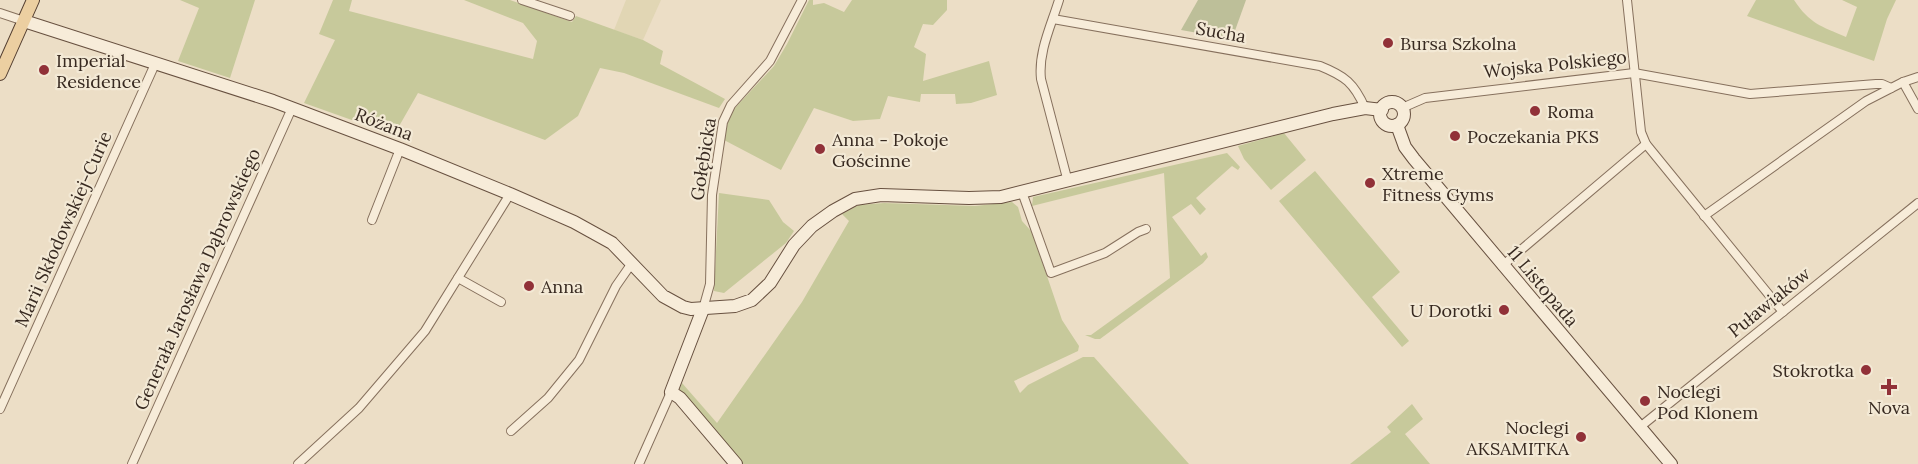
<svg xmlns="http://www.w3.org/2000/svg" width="1918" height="464" font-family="Lora,serif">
	<rect width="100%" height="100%" fill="#ecdec6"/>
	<!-- farmland -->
	<path fill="#e1d6b4" d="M626,0h35l-18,40 -29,-10z"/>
	<!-- green -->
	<g fill="#c7c99b">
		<path d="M180,0h75l-25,78 -52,-17 21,-53z"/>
		<path d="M333,0h19l-3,11 184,48 4,-18 -14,-18 -59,-23h46l62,22 4,-6 67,24 20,11 -3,13 65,35 -6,9 -95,-35 -24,-5 -22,48 -33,24 -127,-47 -24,42 -90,-32 31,-63 -16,-6z"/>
		<path d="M809,0h4v5l11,-2 20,9 8,-12h95v10l-14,15 -10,-1 -9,23 12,7 -3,27 66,-20 8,34 -26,8 -15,1 -1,-10h-34l-1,8 -32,-6 -8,23 -27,2 -39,-13 -33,62 -57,-30 4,-19 5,-11 41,-44 13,-22z"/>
		<path d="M1756,0h38c16,24 27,26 52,37l11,-30 -15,-7h54l-9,19 -13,42 -127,-45z"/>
		<path d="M1284,133l22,27 -35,30 -27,-31 -6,-13z"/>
		<path d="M1227,153l13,14 -2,3 -6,-4 -36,32 10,11 -6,6 -9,-11 -19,13 29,39 5,-4 2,5 -5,6 -103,76h-5l-10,-4h6l79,-57 -6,-105 -132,33 1,-9z"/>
		<path d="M1315,171l85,101 -28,25 37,44 -7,6 -123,-146z"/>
		<path d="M719,193l50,7 14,22 11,9 -8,12 -62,50 -10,-2z"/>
		<path d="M1012,202l6,5 4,14 10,11 30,88 17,26 -1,5 -64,30 6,12 8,-8 55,-28h11l95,107h-447l-63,-74 3,-7 35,40 85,-121 47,-81 -7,-7 17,-9 25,-2 91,3z"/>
		<path d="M1412,404l11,15 -18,15 25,30h-80l41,-32 -4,-5z"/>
	</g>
	<!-- cemetery -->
	<path fill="#bdbf99" d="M1198,0h48l-14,39 -51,-9z"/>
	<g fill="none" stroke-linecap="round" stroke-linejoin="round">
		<!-- street casing -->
		<g stroke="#86705d" stroke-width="10">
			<g id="street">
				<path d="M522,0l48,16"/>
				<path d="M1059,0c-8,26 -21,52 -18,79l27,103"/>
				<path d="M1627,0l14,132 5,12 137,168"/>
				<path d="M0,13l24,8"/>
				<path d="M1053,19l267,47c25,10 34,17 45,42"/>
				<path d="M1903,82l15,27"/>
				<path d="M1402,108l23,-10 209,-25 116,21 126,-10h6l9,4"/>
				<path d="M1022,192l29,81 54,-20 33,-21 8,-3"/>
				<path d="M1704,216l162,-115 37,-19 15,-5"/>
				<path d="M372,220l28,-71"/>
				<path d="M1502,266l144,-122"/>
				<path d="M458,278l43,24"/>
				<path d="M703,309l7,-25 2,-89 11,-73 8,-17 39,-44 32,-61"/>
				<path d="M0,409l155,-345"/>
				<path d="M1640,427l278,-224"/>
				<path d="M511,431l37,-33 31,-38 37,-74 16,-23"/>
				<path d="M132,464l160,-356"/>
				<path d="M298,464l61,-56 66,-77 85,-137"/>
				<path d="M639,464l32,-72"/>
			</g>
		</g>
		<!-- secondary casing -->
		<g stroke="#685140" stroke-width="14">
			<g id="secondary">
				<path d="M24,21l249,80 127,48 110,45 64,28 38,21 51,53 20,11 8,2 44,-3 17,-6 18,-17 24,-38 18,-19 21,-15 22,-12 26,-4 88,3 32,-1 332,-83 32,-6 17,2"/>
				<circle cx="1392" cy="114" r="12"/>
				<path d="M1397,125l8,22 9,12 257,305"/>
				<path d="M703,309l-32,83 9,6 56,66"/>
			</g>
		</g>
		<!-- primary casing -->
		<g stroke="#543f31" stroke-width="14">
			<path id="primary" d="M0,74l33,-74"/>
		</g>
		<!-- street -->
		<use href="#street" stroke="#f7ecd9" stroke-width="8"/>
		<!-- secondary -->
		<use href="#secondary" stroke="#f7ecd9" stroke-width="12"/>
		<!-- primary -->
		<use href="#primary" stroke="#eccfa1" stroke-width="12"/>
	</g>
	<!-- markers -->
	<g fill="#913138" stroke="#f3e9d5" stroke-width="2">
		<circle cx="1388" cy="43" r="6"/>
		<circle cx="44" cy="70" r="6"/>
		<circle cx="1535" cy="111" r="6"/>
		<circle cx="1455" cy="136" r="6"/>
		<circle cx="820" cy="149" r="6"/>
		<circle cx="1370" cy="183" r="6"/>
		<circle cx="529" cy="286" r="6"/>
		<circle cx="1504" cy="310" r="6"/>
		<circle cx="1866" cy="370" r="6"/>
		<path d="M1886 378h6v6h6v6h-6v6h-6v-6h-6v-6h6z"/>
		<circle cx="1645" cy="401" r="6"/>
		<circle cx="1581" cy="437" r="6"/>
	</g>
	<g text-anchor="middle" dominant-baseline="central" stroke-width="4.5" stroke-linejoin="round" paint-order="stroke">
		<!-- street labels -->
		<g font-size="18" fill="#372920" stroke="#f3e9d5">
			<text transform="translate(1221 32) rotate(10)">Sucha</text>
			<text transform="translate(1555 64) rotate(-6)">Wojska Polskiego</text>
			<text transform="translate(384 124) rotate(21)">Różana</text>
			<text transform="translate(703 159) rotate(-81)">Gołębicka</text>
			<text transform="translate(63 229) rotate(-66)">Marii Skłodowskiej-Curie</text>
			<text transform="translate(197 279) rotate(-66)">Generała Jarosława Dąbrowskiego</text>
			<text transform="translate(1543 286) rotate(50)">11 Listopada</text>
			<text transform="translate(1769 302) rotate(-39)">Puławiaków</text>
		</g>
		<!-- poi labels -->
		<g font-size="18" fill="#372920" stroke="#f3e9d5" text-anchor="start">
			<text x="1400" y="43">Bursa Szkolna</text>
			<text x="56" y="60">Imperial<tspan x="56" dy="21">Residence</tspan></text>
			<text x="1547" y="111">Roma</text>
			<text x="1467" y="136">Poczekania PKS</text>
			<text x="832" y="139">Anna - Pokoje<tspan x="832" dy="21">Gościnne</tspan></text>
			<text x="1382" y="173">Xtreme<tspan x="1382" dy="21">Fitness Gyms</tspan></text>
			<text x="541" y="286">Anna</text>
			<text x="1492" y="310" text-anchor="end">U Dorotki</text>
			<text x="1854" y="370" text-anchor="end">Stokrotka</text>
			<text x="1657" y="391">Noclegi<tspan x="1657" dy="21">Pod Klonem</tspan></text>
			<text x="1889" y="407" text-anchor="middle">Nova</text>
			<text x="1569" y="427" text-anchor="end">Noclegi<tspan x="1569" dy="21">AKSAMITKA</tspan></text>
		</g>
	</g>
</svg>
